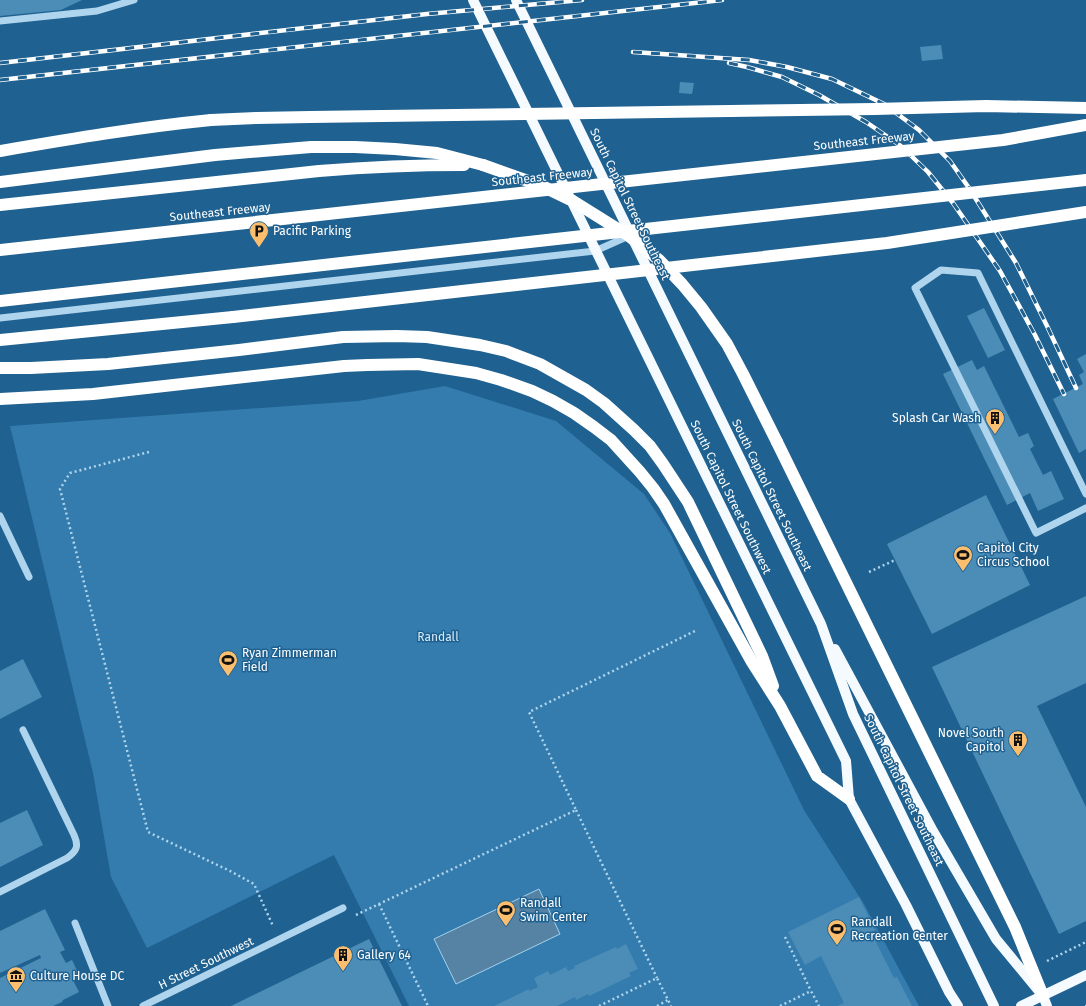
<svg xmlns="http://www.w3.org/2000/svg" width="1086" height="1006" font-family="'Fira Sans',sans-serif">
	<rect width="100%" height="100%" fill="#1f6190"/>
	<!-- green -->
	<path fill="#337cad" d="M445,386l111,35 88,73 26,39 134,277 60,94 55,102h-510l-75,-151 -187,93 -36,-71 -18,-104 -83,-347 348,-25z"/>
	<!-- water -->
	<path fill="#5683a3" stroke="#a2d1ee" d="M539,889l21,45 -104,50 -22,-45z"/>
	<!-- building -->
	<g fill="#4c8db8">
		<path d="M0,0h82l-21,10 -61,6z"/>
		<path d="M941,45l2,14 -21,2 -2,-14z"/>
		<path d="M680,82l14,1 -2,11 -13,-1z"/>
		<path d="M984,308l21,42 -17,8 -21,-42z"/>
		<path d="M1086,354v95l-7,4 -26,-54 30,-15 -4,-9 5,-3 -7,-13z"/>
		<path d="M972,360l5,10 7,-4 35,71 9,-4 6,13 -4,3 13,26 8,-4 13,28 -26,12 -8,-18 -23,12 -64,-131z"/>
		<path d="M986,495l44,90 -98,49 -45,-90z"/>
		<path d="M1086,596v87l-49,23 49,101v114l-27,13 -127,-267z"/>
		<path d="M23,659l19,38 -42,22v-48z"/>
		<path d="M27,810l16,35 -43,22v-44z"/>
		<path d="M859,897l16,33 -4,2 23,46 3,-1 15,29h-75l7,-3 -23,-47 -16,9 -17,-33z"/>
		<path d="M45,909l20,41 -5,2 6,11 6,-3 8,17 -7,3 6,12 -16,8 -1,2 -9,4h-53v-28l41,-20 -1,-3 -40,18v-42z"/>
		<path d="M369,939l33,67h-171z"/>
		<path d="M626,944l12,25 -9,4 2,3 -42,20 -1,-2 -12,6 -1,-3 -18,9h-63l35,-17v2l9,-4 -4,-9 14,-7 2,4 16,-8 2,4 7,-3 -1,-2 42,-19 1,2z"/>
	</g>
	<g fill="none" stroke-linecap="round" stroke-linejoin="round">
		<!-- path -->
		<g stroke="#afd4ed" stroke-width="2.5" stroke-dasharray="2 3" stroke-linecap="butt">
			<path d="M149,452l-79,21 -10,16 88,343 82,39 24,13 19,42"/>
			<path d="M869,572l26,-12"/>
			<path d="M576,810l81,168"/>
			<path d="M379,904l49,102"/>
			<path d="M356,915l220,-105 -47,-98 168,-82"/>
			<path d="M785,937l26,54"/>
			<path d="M1047,961l39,-19"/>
			<path d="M599,1006l58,-28 14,28"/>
			<path d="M657,1006l11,-6"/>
			<path d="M780,1006l31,-15 8,15"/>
			<path d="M1085,1006h1"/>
		</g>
		<!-- minor -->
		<g stroke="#afd4ed" stroke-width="7">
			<path d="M0,21l97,-10 37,-11"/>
			<path d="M0,318l595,-67 36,-16"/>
			<path d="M1086,494l-108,-221 -37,-3 -26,18 121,245 50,-25"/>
			<path d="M0,516l29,61"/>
			<path d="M0,892l67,-34c10,-7 12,-12 7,-23l-51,-105"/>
			<path d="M75,923l33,83"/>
			<path d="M143,1006l200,-98"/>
		</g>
		<!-- major -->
		<g stroke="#f5faff" stroke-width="10">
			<path d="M473,0l373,761 3,38 57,106 43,87 9,14"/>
			<path d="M516,0l305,624 32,90 141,292"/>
			<path d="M835,649l98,182 63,108 47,57 4,10"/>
			<path d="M1021,1006l65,-31"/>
		</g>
		<!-- highway -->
		<g stroke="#fff" stroke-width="12">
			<path d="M0,151c70,-12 140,-24 211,-31"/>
			<path d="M0,182l215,-27 96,-8h44l40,2 42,4 46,12"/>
			<path d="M0,205l319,-34c49,-4 97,-6 145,-6"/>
			<path d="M0,340l233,-23"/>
			<path d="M0,368h31l77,-4 131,-14 104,-13 54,-1 30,1 53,8 26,6 34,13 46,26 18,13 30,27 16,16 13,18 25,38 74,154 11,30"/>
			<path d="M0,399l93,-5 251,-28 23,-1 51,-1 58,9 25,7 31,11 21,10 21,12 20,14 17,13 29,32 13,16 11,16 88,158 28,44 37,70 32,23"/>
			<path d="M777,442l238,485 28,69"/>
		</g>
		<!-- rail casing -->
		<g stroke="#fff" stroke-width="4.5">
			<g id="rail">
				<path d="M633,52l116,8 38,7 45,12 52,25 35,26 31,31 19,27 47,75 32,65 28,60"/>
				<path d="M0,63l427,-49 155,-14"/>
				<path d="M729,63l18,4 35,10 37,18 47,27 35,24 27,26 25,31 47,68 35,64 29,59"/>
				<path d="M0,80l722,-80"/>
			</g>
		</g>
		<!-- rail -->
		<use href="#rail" stroke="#1f6190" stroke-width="3" stroke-dasharray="9" stroke-linecap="butt"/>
		<!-- highway-bridge -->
		<g stroke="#fff" stroke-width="12">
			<path d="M211,120l45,-2 54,-1 565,-8 111,-3 100,2"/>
			<path d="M483,165l59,21 31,15 56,35 30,24 23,24 19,23 26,37 16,30 34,68"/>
			<path d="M0,250l1003,-110 83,-15"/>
			<path d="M0,301l1086,-121"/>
			<path d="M233,317l654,-74 199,-31"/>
		</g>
	</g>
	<!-- icons -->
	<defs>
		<g id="parking-pin" transform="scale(1)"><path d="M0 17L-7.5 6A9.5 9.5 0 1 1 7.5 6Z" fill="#fbbe6f" stroke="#1f6190"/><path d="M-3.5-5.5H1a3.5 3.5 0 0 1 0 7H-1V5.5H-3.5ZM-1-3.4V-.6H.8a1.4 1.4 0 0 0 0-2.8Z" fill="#111"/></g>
		<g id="building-pin" transform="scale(1)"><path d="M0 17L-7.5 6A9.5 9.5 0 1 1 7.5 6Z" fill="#fbbe6f" stroke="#1f6190"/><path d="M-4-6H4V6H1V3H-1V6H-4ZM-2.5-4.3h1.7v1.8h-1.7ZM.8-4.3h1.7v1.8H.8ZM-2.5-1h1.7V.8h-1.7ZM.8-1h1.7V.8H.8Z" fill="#111"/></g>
		<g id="stadium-pin" transform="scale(1)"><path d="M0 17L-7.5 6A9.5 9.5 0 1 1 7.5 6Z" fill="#fbbe6f" stroke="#1f6190"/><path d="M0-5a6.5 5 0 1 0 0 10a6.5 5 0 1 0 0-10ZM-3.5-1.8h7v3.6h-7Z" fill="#111"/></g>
		<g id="museum-pin" transform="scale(1)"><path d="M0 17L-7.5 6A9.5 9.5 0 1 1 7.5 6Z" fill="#fbbe6f" stroke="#1f6190"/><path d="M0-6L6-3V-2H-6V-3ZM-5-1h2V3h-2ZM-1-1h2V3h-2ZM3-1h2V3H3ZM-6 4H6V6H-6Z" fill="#111"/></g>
	</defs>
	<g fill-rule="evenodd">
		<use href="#parking-pin" x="259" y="231"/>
		<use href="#building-pin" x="995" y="418"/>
		<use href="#stadium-pin" x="963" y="555"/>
		<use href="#stadium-pin" x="228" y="660"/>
		<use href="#building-pin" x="1018" y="740"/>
		<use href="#stadium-pin" x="506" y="910"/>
		<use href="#stadium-pin" x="837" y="929"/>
		<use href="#building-pin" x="343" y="955"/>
		<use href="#museum-pin" x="16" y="976"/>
	</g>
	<g text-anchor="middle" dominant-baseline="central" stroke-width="3" stroke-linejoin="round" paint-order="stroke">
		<!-- street labels -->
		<g font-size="12" fill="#fff" stroke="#1f6190">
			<text transform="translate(864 141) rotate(-6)">Southeast Freeway</text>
			<text transform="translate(542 177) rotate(-6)">Southeast Freeway</text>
			<text transform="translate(630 204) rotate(64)">South Capitol Street Southeast</text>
			<text transform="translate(220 212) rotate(-6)">Southeast Freeway</text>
			<text transform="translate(772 495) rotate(64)">South Capitol Street Southeast</text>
			<text transform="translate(731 497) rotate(64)">South Capitol Street Southwest</text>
			<text transform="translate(904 790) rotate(64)">South Capitol Street Southeast</text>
			<text transform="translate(206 963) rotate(-26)">H Street Southwest</text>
		</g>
		<!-- poi labels -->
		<g font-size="12" fill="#fff" stroke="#1f6190" text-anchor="start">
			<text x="273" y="231">Pacific Parking</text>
			<text x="981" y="418" text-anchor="end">Splash Car Wash</text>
			<text x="977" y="548">Capitol City<tspan x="977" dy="14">Circus School</tspan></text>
			<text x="242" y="653">Ryan Zimmerman<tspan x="242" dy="14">Field</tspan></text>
			<text x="1004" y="733" text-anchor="end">Novel South<tspan x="1004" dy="14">Capitol</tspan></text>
			<text x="520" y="903">Randall<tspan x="520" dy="14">Swim Center</tspan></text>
			<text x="851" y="922">Randall<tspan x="851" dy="14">Recreation Center</tspan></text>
			<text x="357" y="955">Gallery 64</text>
			<text x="30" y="976">Culture House DC</text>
		</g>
		<!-- park labels -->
		<g font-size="12" fill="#d4ebf9" stroke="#1f6190">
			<text x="438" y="637">Randall</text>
		</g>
	</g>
</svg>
